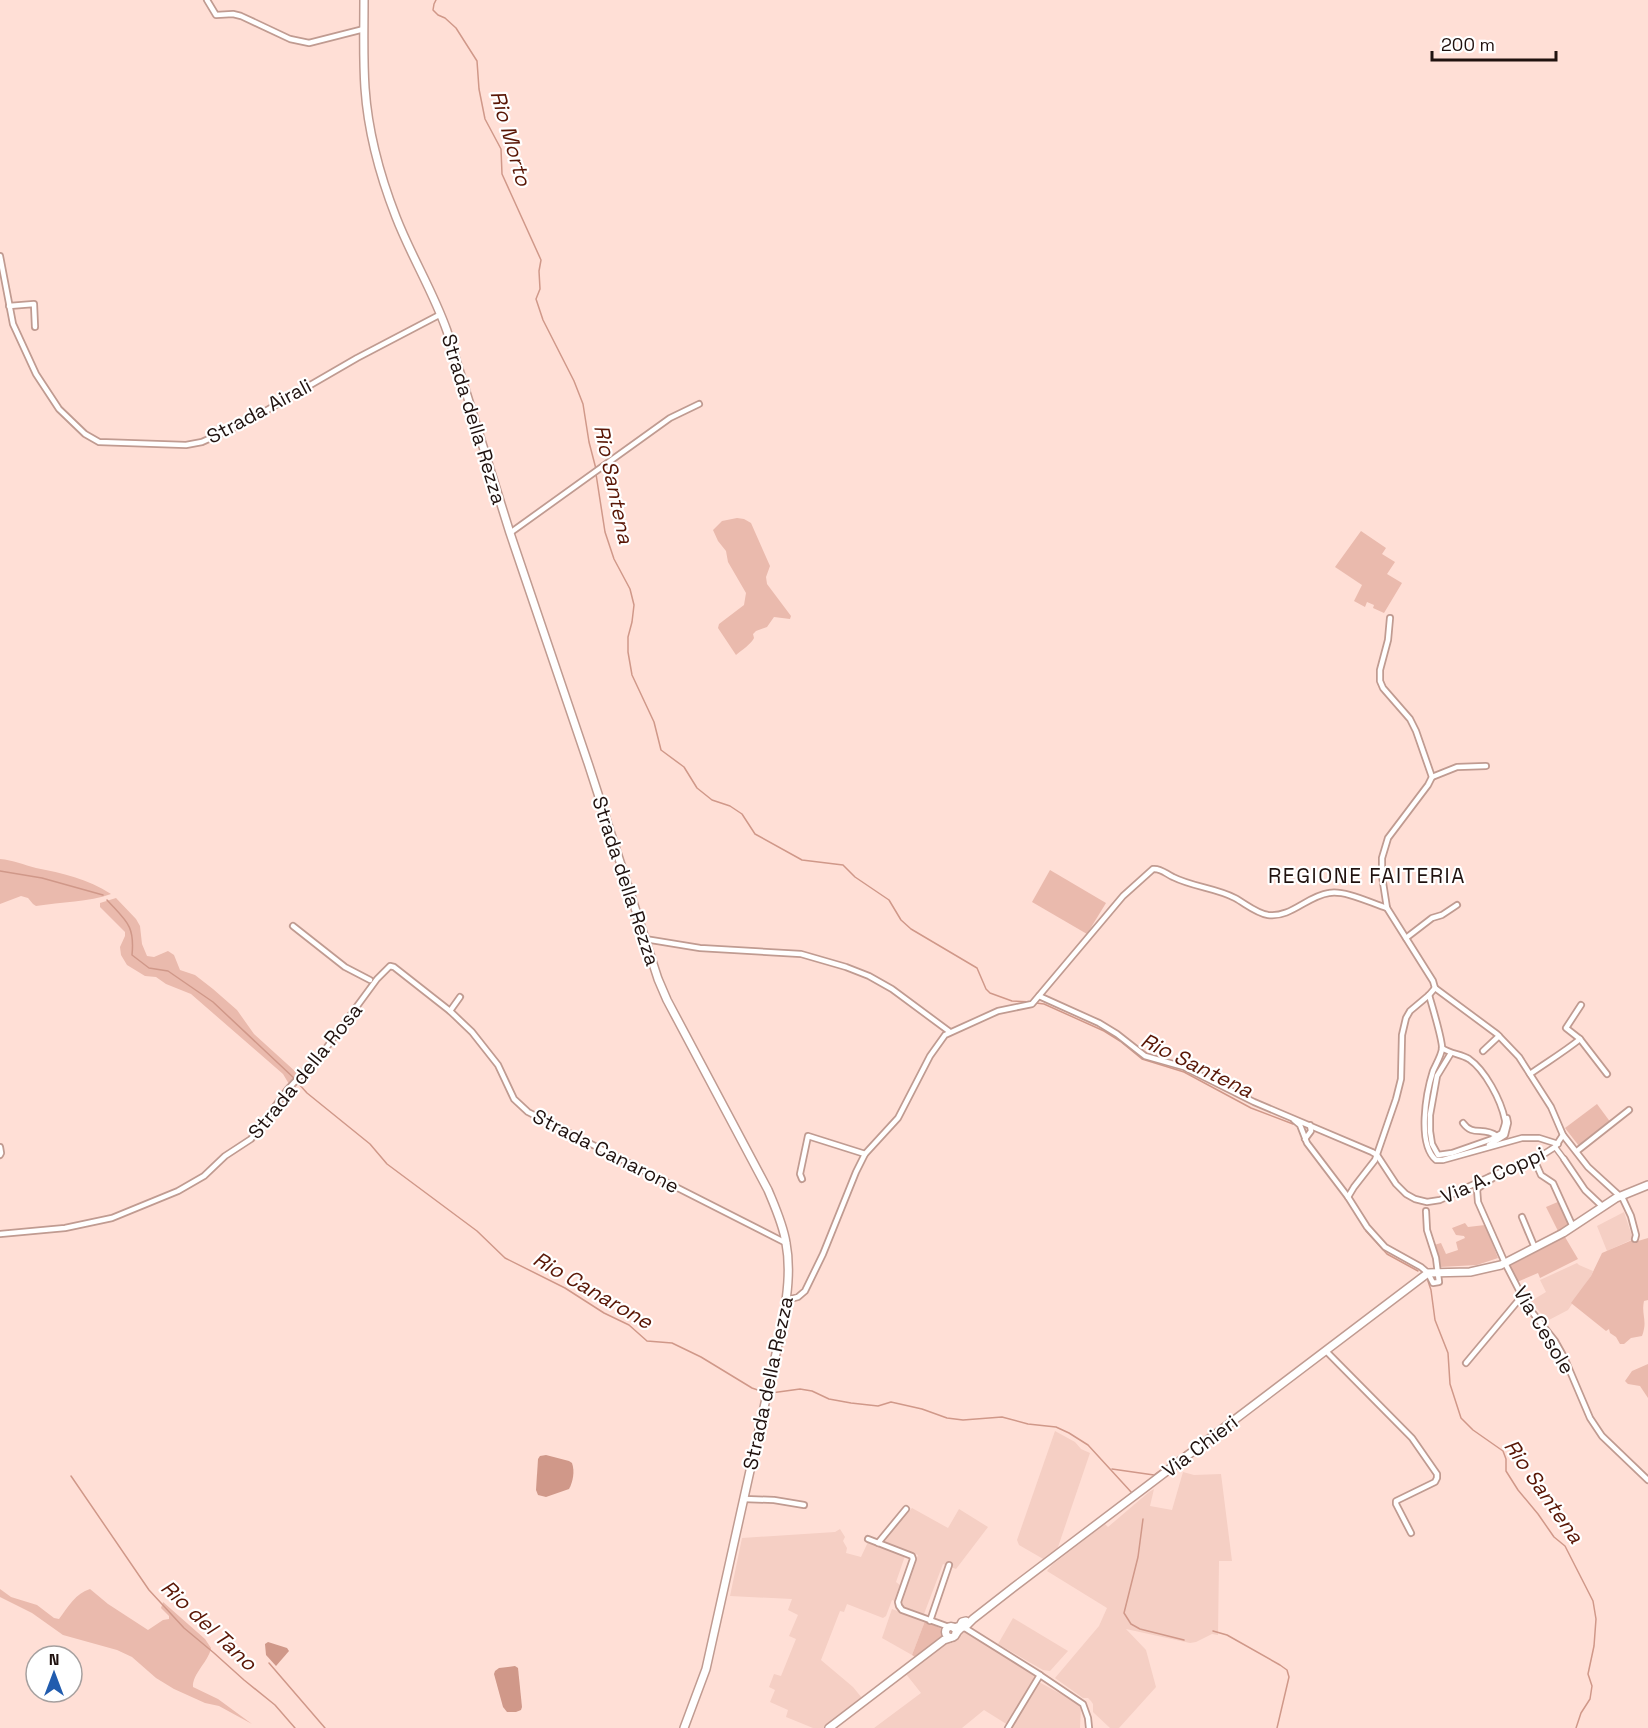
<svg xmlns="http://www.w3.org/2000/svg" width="1648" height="1728" font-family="'Space Grotesk',sans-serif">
	<rect width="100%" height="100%" fill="#ffdfd6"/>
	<!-- built -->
	<g fill="#f5cfc4">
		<path d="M1624,1212l9,27 -26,12 -10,-25z"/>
		<path d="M1577,1263l2,2 14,6 -2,5 -23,34 -21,11 -16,-20 15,-9 -6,-12z"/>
		<path d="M1055,1431l20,11 6,7 9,4 -33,97 -12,10 -26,-15 -2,-5z"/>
		<path d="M1183,1472l11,3 27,-1 11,87h-13l-1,74 -6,-1 -16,8 -6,1 -64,-14 20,21 10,37 -37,41h-9l-17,-16v-8l-2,-3 -3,-3h-5l-28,-20 44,-52 8,-18 -60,-37 5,-6 53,-41 3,3 41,-35 5,-3 -4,17 22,4z"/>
		<path d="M912,1508l36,20 11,-19 29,18 -32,42 -13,-5 -19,50 -20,-7 -3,-5 17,-47 -34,-13 1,-4z"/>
		<path d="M840,1529l5,8 -2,4 4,7 -1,5 15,4 7,-15 37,14 -9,26 4,3 -5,16 -3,-1 -6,16 -3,2 -36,-14 -3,8 -4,-1 -19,49 32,27 9,11 -38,30h-11l-27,-11 2,-7 -18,-8 5,-12 -6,-3 5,-13 7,2 15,-37 -7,-3 9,-21 -10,-5 4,-11 -62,-3 12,-58 93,-6z"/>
		<path d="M892,1609l33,12 -13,34 -30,-17z"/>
		<path d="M1013,1618l55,33 -18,20 -7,-1 -45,-26z"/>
		<path d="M964,1630l70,43 1,3 -27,49 -24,-15 -22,18h-88l47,-35 -15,-19z"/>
		<path d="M1039,1682l42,23 -1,23h-68z"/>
	</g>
	<!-- green -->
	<g fill="#eabaad">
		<path d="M737,518l7,1 7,4 19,43 -4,11 1,7 24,32 -1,3 -16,-2 -7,10 -11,4 -3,3 1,4c-2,5 -13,13 -18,17l-18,-27 1,-4 25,-19 2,-12 -18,-31 -2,-11 -8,-10 -5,-11 9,-9z"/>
		<path d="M1361,531l25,17 -4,6 13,8 -8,12 15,9 -18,30 -11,-5 1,-3 -7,-3 -2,5 -11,-6 8,-16 -27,-18z"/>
		<path d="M0,859c13,1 24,6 36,9 26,5 52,11 75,26 -22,8 -50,8 -75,12l-3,-2 -5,-6 -7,-2 -21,8z"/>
		<path d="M1050,870l56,33 -19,31 -55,-32z"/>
		<path d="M116,898l20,21 4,7 2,18 5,12 7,1 14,-6 6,4 6,15 15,5 18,14 24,21 17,24 43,39 -4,9 -4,2 -6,-10 -92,-80 -25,-10 -10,-7 -11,-1 -18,-11 -6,-10 -1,-8 5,-11v-4l-25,-25v-4z"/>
		<path d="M1597,1104l14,19 -32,23 -14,-18z"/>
		<path d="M1560,1201l11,23 -13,7 -12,-24z"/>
		<path d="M1465,1223l3,4 17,-2 13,33 -21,7 -37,2 -2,-2 -4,-20 7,-2 5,11 12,-4 -2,-8 9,-4 -1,-2 -8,-1 -4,-7z"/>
		<path d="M1565,1237l13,22 -38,19 -2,-5 -21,9 -8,-16z"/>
		<path d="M1637,1238l1,3 10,-3v62l-4,1c-3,15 4,19 -2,35l-11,2 -7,6h-4l-4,-7 -6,-4 -1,-4 -3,2 -35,-28 20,-27 11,-23z"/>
		<path d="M1648,1364v34l-8,-12 -12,-2 -3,-3 7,-10z"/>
		<path d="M0,1589l11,8 26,8 17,13 5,1c9,-12 17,-26 31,-30l18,15 40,26 15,-10 6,-1v-3l-8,-8 2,-6 42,37 6,9c-2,13 -19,26 -18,39l25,12 34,25 -33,-18 -14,-3 -31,-14 -18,-11 -24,-21 -15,-7 -54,-15 -31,-22 -32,-16z"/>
		<path d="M925,1621l19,9 -3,8 -26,19 -3,-2z"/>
	</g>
	<!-- water -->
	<g fill="#d09889">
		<path d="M546,1455l23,6 3,2c3,8 1,19 -3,26l-23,8 -8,-2 -2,-5 2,-31 2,-3z"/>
		<path d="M268,1642l19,6 2,3 -13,15 -10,-11 -1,-11z"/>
		<path d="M515,1666l3,2 4,39 -1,3 -5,2h-9l-4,-5 -9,-33 1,-3 4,-3z"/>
	</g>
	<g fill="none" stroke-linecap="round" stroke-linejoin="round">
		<!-- stream -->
		<g stroke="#d09889" stroke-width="1.5">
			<path d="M436,0l-2,4 -1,6 5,5 7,3 11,10 21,33 2,28 6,30 16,30 1,25 39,86 -2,11 1,18 -4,10 7,21 31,61 9,23 6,38 7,27"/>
			<path d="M596,474l9,58 9,27 16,30 4,16 -2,17 -4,15v15l4,23 22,47 7,28 23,17 13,21 15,12 18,6 12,8 13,20 47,26 41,5 12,12 34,23 12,20 10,9 66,39 9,21 4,4 22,8 20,1"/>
			<path d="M0,871l42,7 61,17"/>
			<path d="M107,900c19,21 28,25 25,55l17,13 19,3 45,31 82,77"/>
			<path d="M1036,1003l8,1 60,27 16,10 22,18 42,13 67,36 42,16"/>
			<path d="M298,1083l9,10 63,51 17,20 90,67 28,27 60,30 39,25 25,12 18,16 25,2 29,14 51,31 14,5"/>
			<path d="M1366,1231l21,23 31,17"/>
			<path d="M1428,1281l3,9 4,30 13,33 2,31 11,34 12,12 30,21 3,8v12l12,19 20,24 16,23 11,9 28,55 3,18 -2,27 -6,28 4,12 -2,13 -9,14 -5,15"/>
			<path d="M771,1393l29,-4 12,2 17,8 22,4 27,3 13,-4 31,7 25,9 16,2 39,-3 26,7 28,3 13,6 19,12 44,48"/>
			<path d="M1112,1469l42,6 113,-84"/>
			<path d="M71,1476l78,114 35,38 30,25 30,27 31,25 20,23"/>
			<path d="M1143,1519l-5,38 -14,56 7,11 9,5 44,11"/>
			<path d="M1213,1631l14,4 53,30 7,5 2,7 -12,51"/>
			<path d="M269,1663l56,65"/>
		</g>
		<!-- pedestrian casing -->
		<g stroke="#c09b91" stroke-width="7">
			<path id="pedestrian" d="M1555,1147l9,12"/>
		</g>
		<!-- minor casing -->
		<g stroke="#c09b91" stroke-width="8">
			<g id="minor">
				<path d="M207,0l9,15 17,-1 8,2 49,23 19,4 55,-14"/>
				<path d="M0,256l13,68 23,50 23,35 26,25 14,8 87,3 16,-3 46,-21 109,-63 84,-44"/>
				<path d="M9,306l25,-2 1,23"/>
				<path d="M510,533l160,-115 29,-14"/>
				<path d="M1390,618l-2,22 -8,30v11l3,7 27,31 6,12 16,46 -4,8 -40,53 -6,20v18l5,32 46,73 2,7"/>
				<path d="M1432,777l25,-10 29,-1"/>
				<path d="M293,926l52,41 25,13"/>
				<path d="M1406,938l26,-20 10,-3 15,-10"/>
				<path d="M645,939l55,9 101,6 45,13 23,9 23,13 58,43"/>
				<path d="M1435,988l62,46 22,23 32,50 12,28 25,32 35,32 8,17 5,19 -1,4"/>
				<path d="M1429,995c3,11 14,46 13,54 -1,7 -6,15 -9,22 -7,22 -16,73 3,89h7l79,-22h17l19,6"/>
				<path d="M1039,996l60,27 18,11 28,22 39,11 70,35 118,50 5,3 19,29 10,10 9,5 12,3 13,-2 49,-23 55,-23 11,-7 8,-12"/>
				<path d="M450,1011l10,-14"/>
				<path d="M1580,1039l27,35"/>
				<path d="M1442,1048c9,6 19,6 27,11 16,11 32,41 36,61 1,4 -2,9 -3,13l-10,6 -40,14 -14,2 -6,-11 -2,-13v-16l7,-39 14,-23"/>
				<path d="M1483,1051l16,-15"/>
				<path d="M1530,1074c17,-12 34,-22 50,-35l-14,-11 15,-23"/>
				<path d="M1294,1120l6,5 7,18 41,54 19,30 18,20 36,20 7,6 5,10 6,-1 -3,-24 -9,-28 -1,-19"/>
				<path d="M1463,1123c10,14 20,3 34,13"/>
				<path d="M1305,1139l6,-8 -1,-6"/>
				<path d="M1489,1145l16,-10 3,-12 -1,-5"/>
				<path d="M0,1147l1,6 -1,2"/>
				<path d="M1577,1151l52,-41"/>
				<path d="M1534,1159l7,16 12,8 20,44"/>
				<path d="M1564,1159l21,31 18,17"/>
				<path d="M1493,1178l-16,11 1,13 27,61 17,33 10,16 23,29 9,16 26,61 12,18 46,44"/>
				<path d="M802,1179l-2,-5 8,-38 57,18"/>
				<path d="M1348,1197l6,-10 21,-27 21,-61 5,-20 1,-44 4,-17 4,-7 19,-16 6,-7"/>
				<path d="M1522,1217l13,31"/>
				<path d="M0,1234l65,-6 47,-10 66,-27 26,-15 21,-20 26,-17 37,-50 36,-38 53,-72 13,-13 4,1 56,44 22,21 26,33 16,34 14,13 258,131"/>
				<path d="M787,1300l11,-3 7,-6 18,-37 33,-82 9,-18 33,-36 32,-62 15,-21 53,-24 34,-7 91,-108 30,-27c8,-1 13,5 20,8 20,10 43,11 62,21 11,6 21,15 33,17 23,3 39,-19 61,-22 16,-3 42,10 58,15"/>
				<path d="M1326,1351l86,87 25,36v4l-2,4 -39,19v3l15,29"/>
				<path d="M1466,1363l56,-67"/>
				<path d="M744,1499l30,1 30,5"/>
				<path d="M868,1539l44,17 1,3 -15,43 1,4 3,4 47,17"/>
				<path d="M878,1543l28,-34"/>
				<path d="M930,1621l19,-56"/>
				<path d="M965,1628l75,47 43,29 5,14 1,10"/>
				<path d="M1008,1728l32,-53"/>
			</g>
		</g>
		<!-- secondary casing -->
		<g stroke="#c09b91" stroke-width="10">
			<g id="secondary">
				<path d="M364,0c0,29 -1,58 1,88 3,44 15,88 31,129 15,39 37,74 51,114l63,202 78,230 70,216 9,21 101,190c7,17 15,34 18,53 5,26 1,53 -3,79l-77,347 -22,59"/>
				<path d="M967,1625l6,-6 41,-32 414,-314 42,-1 31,-7 62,-32 53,-35 32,-13"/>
				<circle cx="951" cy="1632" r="5.5"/>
				<path d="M954,1628l6,-2 2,-4 4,-1 1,2 -1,3 -5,2 -5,5"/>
				<path d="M829,1728l115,-88 6,-2"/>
			</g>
		</g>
		<!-- pedestrian -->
		<use href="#pedestrian" stroke="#fff" stroke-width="4"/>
		<!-- minor -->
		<use href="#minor" stroke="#fff" stroke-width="4.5"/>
		<!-- secondary -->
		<use href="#secondary" stroke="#fff" stroke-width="7"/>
	</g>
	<g text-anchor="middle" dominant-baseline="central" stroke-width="4.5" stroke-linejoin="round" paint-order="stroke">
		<!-- street labels -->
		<g font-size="20" fill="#20120f" stroke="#fff">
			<text transform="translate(259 411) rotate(-28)">Strada Airali</text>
			<text transform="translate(474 419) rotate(73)">Strada della Rezza</text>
			<text transform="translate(626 881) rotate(72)">Strada della Rezza</text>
			<text transform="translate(305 1071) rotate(-51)">Strada della Rosa</text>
			<text transform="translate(606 1151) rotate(27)">Strada Canarone</text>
			<text transform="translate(1493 1175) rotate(-24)">Via A. Coppi</text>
			<text transform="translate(1544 1330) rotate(59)">Via Cesole</text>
			<text transform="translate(768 1383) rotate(-78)">Strada della Rezza</text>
			<text transform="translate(1200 1446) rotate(-37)">Via Chieri</text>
		</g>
		<!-- water labels -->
		<g font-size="21" font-style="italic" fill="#591605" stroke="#fff">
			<text transform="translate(511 138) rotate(74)">Rio Morto</text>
			<text transform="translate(614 484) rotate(78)">Rio Santena</text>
			<text transform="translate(1197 1065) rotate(26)">Rio Santena</text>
			<text transform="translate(593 1290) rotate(30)">Rio Canarone</text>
			<text transform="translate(1544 1491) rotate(55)">Rio Santena</text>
			<text transform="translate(209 1625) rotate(43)">Rio del Tano</text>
		</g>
		<!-- neighbourhood labels -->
		<g font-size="21" letter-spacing="1.5" fill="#20120f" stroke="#fff">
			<text x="1367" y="875">REGIONE FAITERIA</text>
		</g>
	</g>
	<!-- north arrow -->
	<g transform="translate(54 1674)"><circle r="28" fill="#ffffff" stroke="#a6a09f" stroke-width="1.5"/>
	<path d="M0-4.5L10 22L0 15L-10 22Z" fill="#215cae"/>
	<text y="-9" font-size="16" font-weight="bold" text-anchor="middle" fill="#20120f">N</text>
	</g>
	<!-- scale -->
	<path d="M1432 51v9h124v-9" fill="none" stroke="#20120f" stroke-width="3"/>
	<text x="1441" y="51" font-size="18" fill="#20120f" stroke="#ffffff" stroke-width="4.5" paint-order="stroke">200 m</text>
</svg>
